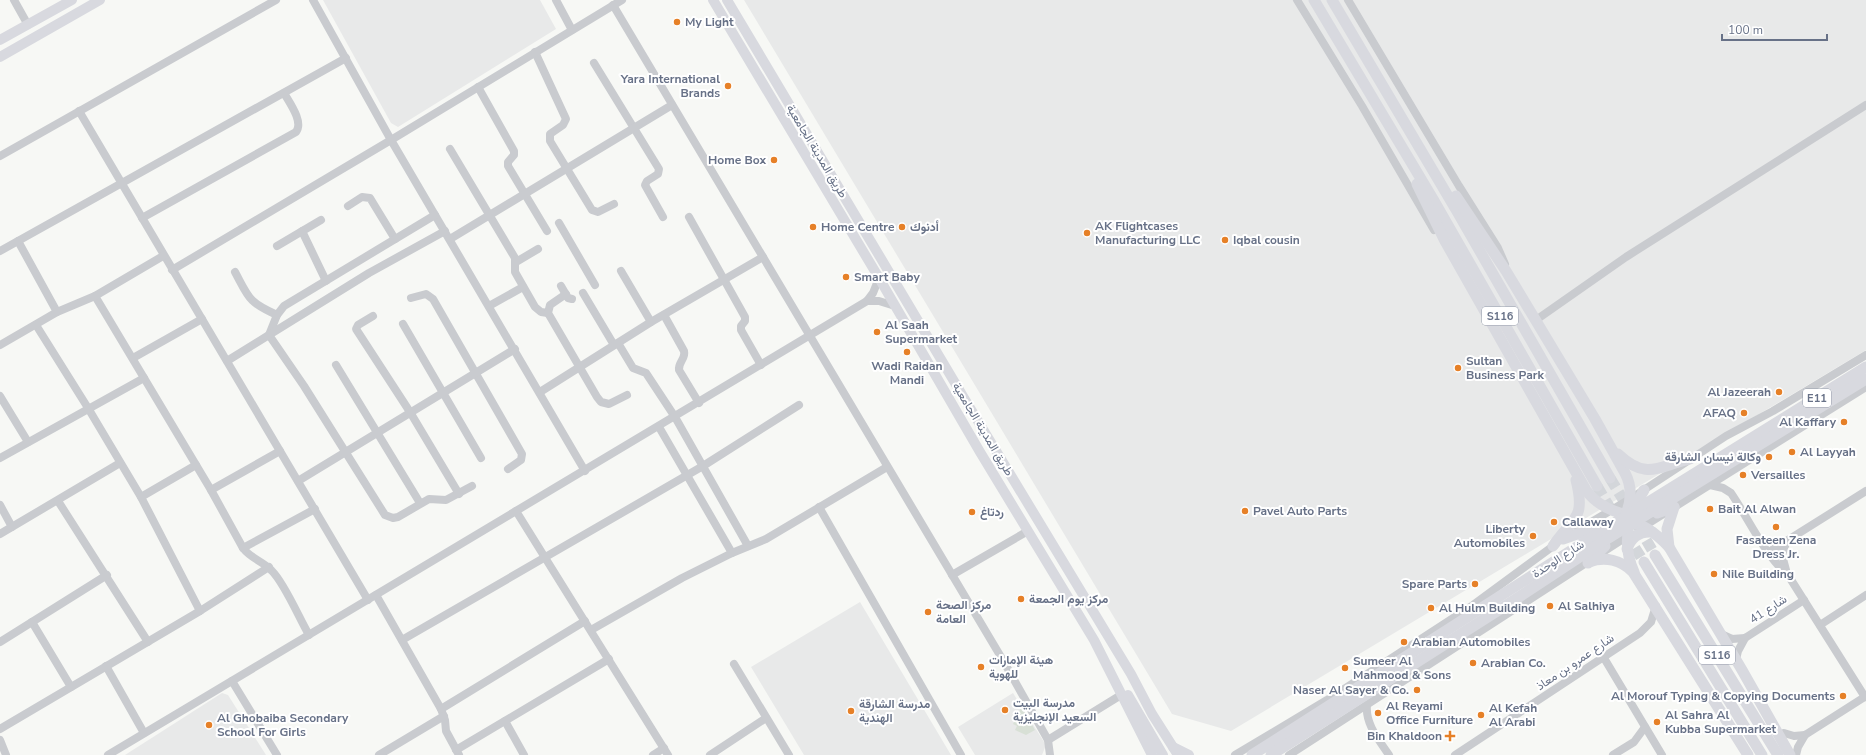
<svg xmlns="http://www.w3.org/2000/svg" width="1866" height="755" font-family="'Nunito Sans',Vazirmatn,sans-serif">
	<rect width="100%" height="100%" fill="#f7f8f5"/>
	<!-- built -->
	<g fill="#e8e9e9">
		<path d="M323,0h217l16,29 -158,98 -7,-4z"/>
		<path d="M744,0h1122v350l-635,381 -59,-17z"/>
		<path d="M860,602l91,153h-147l-53,-88z"/>
		<path d="M222,693l6,2 38,60h-141z"/>
		<path d="M1013,693l33,52 -4,10h-67l-17,-28z"/>
	</g>
	<!-- green -->
	<path fill="#d8e0d6" d="M1018,701l17,29 -9,5 -11,-5 2,-4 -4,-2 8,-16 -6,-3z"/>
	<g fill="none" stroke-linecap="round" stroke-linejoin="round">
		<!-- highway-tunnel -->
		<g stroke="#d3d6da" stroke-width="11" stroke-dasharray="11 5.5" stroke-linecap="butt">
			<path d="M1610,478l20,33"/>
			<path d="M1597,486l16,27"/>
			<path d="M1638,526l17,29"/>
			<path d="M1626,534l18,28"/>
		</g>
		<!-- minor -->
		<g stroke="#c9cbcf" stroke-width="8">
			<path d="M14,0l14,25"/>
			<path d="M313,0l78,140 194,331"/>
			<path d="M556,0l16,30"/>
			<path d="M1297,0l65,106 72,124"/>
			<path d="M1348,0l111,186 39,62 7,16"/>
			<path d="M613,5l391,657 44,78 2,15"/>
			<path d="M535,52l31,67 -3,6 -13,9v7l42,69 6,2 16,-8"/>
			<path d="M594,63l65,106 -1,5 -11,7 -2,4 18,32"/>
			<path d="M478,87l36,64v4l-6,7v4l39,65"/>
			<path d="M79,111l289,489"/>
			<path d="M450,149l65,109v14l20,35 6,5 7,1"/>
			<path d="M0,156l276,-156"/>
			<path d="M348,206l14,-9 8,1 25,41"/>
			<path d="M435,215l-151,91 -7,9 -8,20 35,51 81,129 8,3 5,-1 31,-18 17,1 26,-14"/>
			<path d="M689,217l56,100v4l-4,5v4l20,35"/>
			<path d="M142,218l154,-86c8,-10 -7,-30 -12,-39"/>
			<path d="M559,223l36,62"/>
			<path d="M302,231l24,50"/>
			<path d="M450,239l222,-134"/>
			<path d="M18,241l39,71"/>
			<path d="M277,246l44,-26"/>
			<path d="M0,251l346,-193"/>
			<path d="M516,262l22,-13"/>
			<path d="M172,270l219,-130 231,-140"/>
			<path d="M621,271l30,51"/>
			<path d="M235,272c14,26 13,30 42,43"/>
			<path d="M561,286l7,12 4,1"/>
			<path d="M583,293l31,52"/>
			<path d="M566,294l-16,11 -2,8 49,84 4,5 8,2 18,-9"/>
			<path d="M95,296l116,194 32,58c8,11 20,13 29,23 13,13 27,47 37,64"/>
			<path d="M411,298l15,-4 7,5 89,155 -1,6 -13,9"/>
			<path d="M867,301h12l16,5"/>
			<path d="M489,306l34,-19"/>
			<path d="M664,315l20,36c2,8 -6,11 -5,19l20,33"/>
			<path d="M373,316l-15,9 -2,4 54,83 49,82"/>
			<path d="M1536,320l90,-63 240,-152"/>
			<path d="M403,324l78,134"/>
			<path d="M36,325l52,83 53,89 59,114"/>
			<path d="M618,343l15,25 13,5 29,44 73,129"/>
			<path d="M0,345l57,-33 38,-16 68,-40"/>
			<path d="M133,358l69,-39"/>
			<path d="M227,361l142,-88 76,-42"/>
			<path d="M336,365l84,138"/>
			<path d="M540,392l111,-70 112,-65"/>
			<path d="M0,396l28,46"/>
			<path d="M659,427l73,126"/>
			<path d="M0,458l144,-80"/>
			<path d="M298,481l217,-132"/>
			<path d="M1710,485l13,3 8,5c17,25 35,64 57,82l77,122"/>
			<path d="M211,490l69,-39"/>
			<path d="M141,497l55,-32"/>
			<path d="M58,501l90,141"/>
			<path d="M0,505l12,22"/>
			<path d="M819,507l142,248"/>
			<path d="M516,511l152,244"/>
			<path d="M1641,528l225,-141"/>
			<path d="M1578,530l52,-31 96,-63 47,-25 93,-56"/>
			<path d="M0,534l120,-71"/>
			<path d="M1786,543l-4,12 4,15"/>
			<path d="M243,548l72,-39"/>
			<path d="M1769,552l97,-61"/>
			<path d="M952,575l76,-44"/>
			<path d="M376,595l65,114 4,11 1,11 13,24"/>
			<path d="M32,622l39,65"/>
			<path d="M1820,625l46,-30"/>
			<path d="M591,630l91,-52 50,-25 34,-14 121,-72"/>
			<path d="M1721,634l11,5 13,-1 59,-38"/>
			<path d="M402,640l301,-174 96,-61"/>
			<path d="M0,642l107,-67"/>
			<path d="M1604,658l58,97"/>
			<path d="M1736,660l2,-9 7,-13"/>
			<path d="M734,664l55,91"/>
			<path d="M106,666l38,67"/>
			<path d="M232,681l45,74"/>
			<path d="M1367,705c-2,19 12,35 22,50"/>
			<path d="M441,709l144,-88"/>
			<path d="M505,721l19,34"/>
			<path d="M0,729l200,-118 69,-44"/>
			<path d="M1784,733l10,3 11,-1 61,-39"/>
			<path d="M0,740l6,15"/>
			<path d="M1048,740l73,-45"/>
			<path d="M456,750l153,-91"/>
			<path d="M108,755l759,-454 6,-8 6,-15"/>
			<path d="M379,755l65,-39"/>
			<path d="M653,755l11,-7"/>
			<path d="M710,755l56,-37"/>
			<path d="M1235,755l92,-55 146,-95 83,-61"/>
			<path d="M1289,755l342,-221"/>
			<path d="M1455,755l185,-122 11,-11 5,-16"/>
			<path d="M1613,755l21,-13 11,-15"/>
			<path d="M1796,755l2,-8 7,-12"/>
		</g>
		<!-- major -->
		<g stroke="#d8d9df" stroke-width="10">
			<path d="M713,0l166,278 101,174 114,188 58,115"/>
			<path d="M727,0l237,398 167,276 21,40 26,41"/>
			<path d="M0,40l72,-40"/>
			<path d="M0,57l100,-57"/>
			<path d="M1128,695l35,60"/>
			<path d="M1173,747l16,8"/>
		</g>
		<!-- highway -->
		<g stroke="#d8d9df" stroke-width="11">
			<path d="M1314,0l119,199 164,287"/>
			<path d="M1332,0l126,213 152,265"/>
			<path d="M1417,184l28,57 141,249c10,15 27,22 45,26"/>
			<path d="M1456,196l50,75 89,148 30,54c8,15 6,31 -1,46"/>
			<path d="M1618,454c29,27 40,12 72,5"/>
			<path d="M1657,513l17,-6"/>
			<path d="M1628,522c16,2 30,13 41,25l73,123 48,85"/>
			<path d="M1563,539l42,-15"/>
			<path d="M1553,546c20,-29 33,-26 23,-66"/>
			<path d="M1669,547l-2,-18 7,-22"/>
			<path d="M1627,549c4,-12 13,-18 25,-17"/>
			<path d="M1655,555l123,200"/>
			<path d="M1589,562c16,-6 32,-2 44,10l115,183"/>
			<path d="M1644,562l118,193"/>
			<path d="M1588,563l17,-17"/>
			<path d="M1634,572c-13,-29 -6,-56 10,-82"/>
			<path d="M1252,755l353,-226 261,-162"/>
			<path d="M1271,755l248,-158 91,-60 256,-158"/>
		</g>
	</g>
	<!-- markers -->
	<g fill="#e68027" stroke="#fff" stroke-width="1.5">
		<circle cx="677" cy="22" r="4"/>
		<circle cx="728" cy="86" r="4"/>
		<circle cx="774" cy="160" r="4"/>
		<circle cx="813" cy="227" r="4"/>
		<circle cx="902" cy="227" r="4"/>
		<circle cx="1087" cy="233" r="4"/>
		<circle cx="1225" cy="240" r="4"/>
		<circle cx="846" cy="277" r="4"/>
		<circle cx="877" cy="332" r="4"/>
		<circle cx="907" cy="352" r="4"/>
		<circle cx="1458" cy="368" r="4"/>
		<circle cx="1779" cy="392" r="4"/>
		<circle cx="1744" cy="413" r="4"/>
		<circle cx="1844" cy="422" r="4"/>
		<circle cx="1792" cy="452" r="4"/>
		<circle cx="1769" cy="457" r="4"/>
		<circle cx="1743" cy="475" r="4"/>
		<circle cx="1710" cy="509" r="4"/>
		<circle cx="1245" cy="511" r="4"/>
		<circle cx="972" cy="512" r="4"/>
		<circle cx="1554" cy="522" r="4"/>
		<circle cx="1776" cy="527" r="4"/>
		<circle cx="1533" cy="536" r="4"/>
		<circle cx="1714" cy="574" r="4"/>
		<circle cx="1475" cy="584" r="4"/>
		<circle cx="1021" cy="599" r="4"/>
		<circle cx="1550" cy="606" r="4"/>
		<circle cx="1431" cy="608" r="4"/>
		<circle cx="928" cy="612" r="4"/>
		<circle cx="1404" cy="642" r="4"/>
		<circle cx="1473" cy="663" r="4"/>
		<circle cx="981" cy="667" r="4"/>
		<circle cx="1345" cy="668" r="4"/>
		<circle cx="1417" cy="690" r="4"/>
		<circle cx="1843" cy="696" r="4"/>
		<circle cx="1005" cy="710" r="4"/>
		<circle cx="851" cy="711" r="4"/>
		<circle cx="1378" cy="713" r="4"/>
		<circle cx="1481" cy="715" r="4"/>
		<circle cx="1657" cy="722" r="4"/>
		<circle cx="209" cy="725" r="4"/>
		<path d="M1448 730h4v4h4v4h-4v4h-4v-4h-4v-4h4z"/>
	</g>
	<g text-anchor="middle" dominant-baseline="central" stroke-width="4" stroke-linejoin="round" paint-order="stroke">
		<!-- shield labels -->
		<g fill="#fff" stroke="#959cab" stroke-width="1">
			<rect x="1482" y="307" width="36" height="18" rx="3"/>
			<rect x="1803" y="389" width="28" height="18" rx="3"/>
			<rect x="1699" y="646" width="36" height="18" rx="3"/>
		</g>
		<g font-size="11" font-weight="bold" fill="#677187">
			<text x="1500" y="316">S116</text>
			<text x="1817" y="398">E11</text>
			<text x="1717" y="655">S116</text>
		</g>
		<!-- poi labels -->
		<g font-size="12" font-weight="bold" fill="#677187" stroke="#fff" text-anchor="start">
			<text x="685" y="22">My Light</text>
			<text x="720" y="79" text-anchor="end">Yara International<tspan x="720" dy="14">Brands</tspan></text>
			<text x="766" y="160" text-anchor="end">Home Box</text>
			<text x="1095" y="226">AK Flightcases<tspan x="1095" dy="14">Manufacturing LLC</tspan></text>
			<text x="821" y="227">Home Centre</text>
			<text x="910" y="227">أدنوك</text>
			<text x="1233" y="240">Iqbal cousin</text>
			<text x="854" y="277">Smart Baby</text>
			<text x="885" y="325">Al Saah<tspan x="885" dy="14">Supermarket</tspan></text>
			<text x="1466" y="361">Sultan<tspan x="1466" dy="14">Business Park</tspan></text>
			<text x="907" y="366" text-anchor="middle">Wadi Raidan<tspan x="907" dy="14">Mandi</tspan></text>
			<text x="1771" y="392" text-anchor="end">Al Jazeerah</text>
			<text x="1736" y="413" text-anchor="end">AFAQ</text>
			<text x="1836" y="422" text-anchor="end">Al Kaffary</text>
			<text x="1800" y="452">Al Layyah</text>
			<text x="1761" y="457" text-anchor="end">وكالة نيسان الشارقة</text>
			<text x="1751" y="475">Versailles</text>
			<text x="1718" y="509">Bait Al Alwan</text>
			<text x="1253" y="511">Pavel Auto Parts</text>
			<text x="980" y="512">ردتاغ</text>
			<text x="1562" y="522">Callaway</text>
			<text x="1525" y="529" text-anchor="end">Liberty<tspan x="1525" dy="14">Automobiles</tspan></text>
			<text x="1776" y="540" text-anchor="middle">Fasateen Zena<tspan x="1776" dy="14">Dress Jr.</tspan></text>
			<text x="1722" y="574">Nile Building</text>
			<text x="1467" y="584" text-anchor="end">Spare Parts</text>
			<text x="1029" y="599">مركز يوم الجمعة</text>
			<text x="936" y="605">مركز الصحة<tspan x="936" dy="14">العامة</tspan></text>
			<text x="1558" y="606">Al Salhiya</text>
			<text x="1439" y="608">Al Hulm Building</text>
			<text x="1412" y="642">Arabian Automobiles</text>
			<text x="989" y="660">هيئة الإمارات<tspan x="989" dy="14">للهوية</tspan></text>
			<text x="1353" y="661">Sumeer Al<tspan x="1353" dy="14">Mahmood &amp; Sons</tspan></text>
			<text x="1481" y="663">Arabian Co.</text>
			<text x="1409" y="690" text-anchor="end">Naser Al Sayer &amp; Co.</text>
			<text x="1835" y="696" text-anchor="end">Al Morouf Typing &amp; Copying Documents</text>
			<text x="1013" y="703">مدرسة البيت<tspan x="1013" dy="14">السعيد الإنجليزية</tspan></text>
			<text x="859" y="704">مدرسة الشارقة<tspan x="859" dy="14">الهندية</tspan></text>
			<text x="1386" y="706">Al Reyami<tspan x="1386" dy="14">Office Furniture</tspan></text>
			<text x="1489" y="708">Al Kefah<tspan x="1489" dy="14">Al Arabi</tspan></text>
			<text x="1665" y="715">Al Sahra Al<tspan x="1665" dy="14">Kubba Supermarket</tspan></text>
			<text x="217" y="718">Al Ghobaiba Secondary<tspan x="217" dy="14">School For Girls</tspan></text>
			<text x="1442" y="736" text-anchor="end">Bin Khaldoon</text>
		</g>
		<!-- street labels -->
		<g font-size="12" fill="#677187" stroke="#fff">
			<text transform="translate(817 151) rotate(59)">طريق المدينة الجامعية</text>
			<text transform="translate(983 429) rotate(59)">طريق المدينة الجامعية</text>
			<text transform="translate(1558 559) rotate(-33)">شارع الوحدة</text>
			<text transform="translate(1768 609) rotate(-33)">شارع 41</text>
			<text transform="translate(1575 662) rotate(-34)">شارع عمرو بن معاذ</text>
		</g>
	</g>
	<!-- scale -->
	<path d="M1722 34v6h105v-6" fill="none" stroke="#677187" stroke-width="2"/>
	<text x="1728" y="34" font-size="12" fill="#677187" stroke="#ffffff" stroke-width="3" paint-order="stroke">100 m</text>
</svg>
